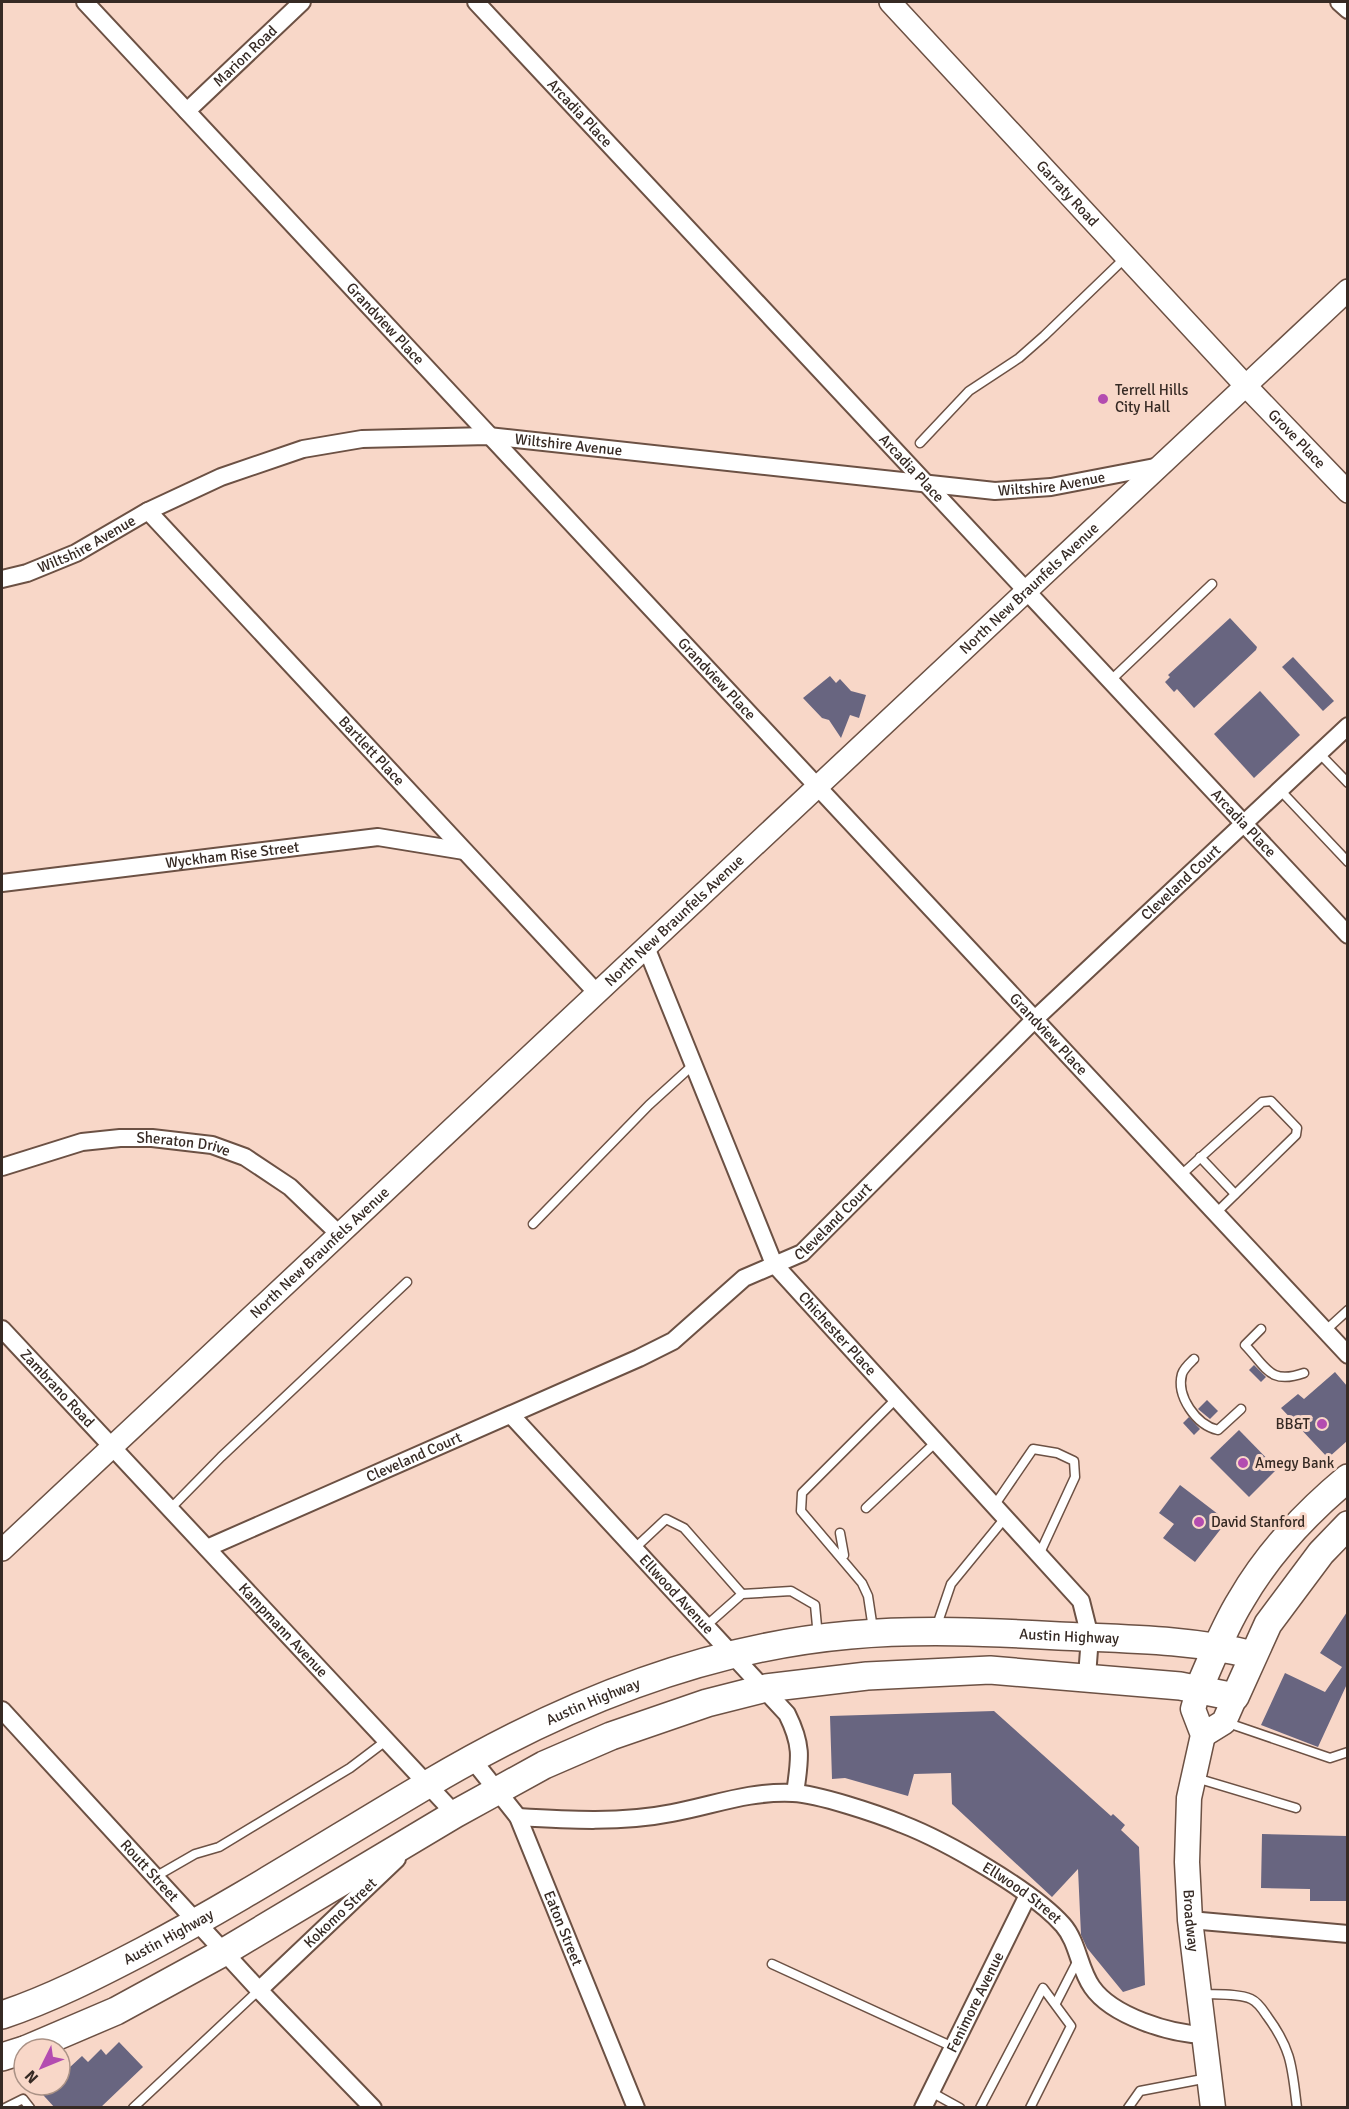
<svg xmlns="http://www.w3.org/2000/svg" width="1349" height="2109" font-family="Signika,sans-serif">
	<rect width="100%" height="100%" fill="#f8d7c8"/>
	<!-- building -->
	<g fill="#686580">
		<path d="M1230,618l27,29 -1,3 -62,58 -17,-19 -3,3 -9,-10 5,-5 -2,-2z"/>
		<path d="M1293,657l41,44 -11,10 -41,-44z"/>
		<path d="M830,676l6,7 4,-4 11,12 15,4 -7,23 -9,-3 -9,23 -12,-18 -7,-2 -19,-20z"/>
		<path d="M1260,691l40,44 -46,43 -40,-44z"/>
		<path d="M1254,1365l12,12 -5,5 -12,-12z"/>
		<path d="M1335,1372l12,14v55l-19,17 -47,-50 17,-14 6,5z"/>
		<path d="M1207,1400l11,11 -8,8 -12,-10z"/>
		<path d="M1189,1417l11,12 -6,6 -11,-12z"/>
		<path d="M1239,1430l38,39 -28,28 -39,-39z"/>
		<path d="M1180,1485l47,36 -32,41 -32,-24 11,-14 -15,-11z"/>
		<path d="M1347,1612v72l-29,63 -57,-22 24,-52 40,19 17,-25 -22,-14z"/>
		<path d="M994,1711l117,105 2,-2 12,11 -4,5 18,17 6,138 -22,7 -36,-44 -6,-13 -3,-66 -26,28 -100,-93 -1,-31 -37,1 -6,22 -63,-18 -13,1 -2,-63z"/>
		<path d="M1262,1834l85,2v65h-37v-12l-49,-1z"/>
		<path d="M119,2042l24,25 -43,41h-45l-21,-23h26v-27l9,10 13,-12 6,6 13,-13 5,6z"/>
	</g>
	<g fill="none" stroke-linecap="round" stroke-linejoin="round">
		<!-- service casing -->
		<g stroke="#6c5144" stroke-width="11">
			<g id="service">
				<path d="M920,443l49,-52 50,-33 25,-22 82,-79"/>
				<path d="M1110,681l102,-97"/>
				<path d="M1319,753l29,30"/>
				<path d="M1280,790l68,72"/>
				<path d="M1200,1157l35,37"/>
				<path d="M1181,1175l81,-73 9,-1 26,27 -1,7 -80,78"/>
				<path d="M533,1224l116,-119 44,-40"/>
				<path d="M1261,1329l-16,16c22,23 25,40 59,28"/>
				<path d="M1325,1331l23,-21"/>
				<path d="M1194,1359c-4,4 -10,9 -12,15 -6,22 14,51 36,56l23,-21"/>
				<path d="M994,1506l39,-57 24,4 17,8 1,16 -36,78"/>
				<path d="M866,1508l70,-66"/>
				<path d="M170,1509l51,-52 186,-175"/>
				<path d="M840,1533l4,22"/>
				<path d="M635,1548l31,-29 18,9 58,66"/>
				<path d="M707,1625l35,-31 49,-3 24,14 3,32"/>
				<path d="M936,1628l15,-44 54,-66"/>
				<path d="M873,1629l-5,-33 -6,-13 -61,-72 1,-18 94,-94"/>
				<path d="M1225,1722l105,36 18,-6"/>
				<path d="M1196,1778l100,30"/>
				<path d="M155,1877l40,-23 24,-7 131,-79 37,-28"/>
				<path d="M772,1964l181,83"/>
				<path d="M1200,1994c16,1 37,-1 51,5 7,3 12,11 16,17 25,34 25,51 30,92"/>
				<path d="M1056,2003l23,-45"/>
				<path d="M931,2092l29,16"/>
				<path d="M5,2108l18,-9 7,9"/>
				<path d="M133,2108l126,-118"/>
				<path d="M980,2108l63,-120 28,38 -41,82"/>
				<path d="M1128,2108l12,-17 68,-13"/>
			</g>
		</g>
		<!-- minor casing -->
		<g stroke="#6c5144" stroke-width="20">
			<g id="minor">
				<path id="s1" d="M85,2l1263,1353"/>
				<path id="s2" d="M476,2l872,933"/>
				<path d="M1339,2l9,8"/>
				<path id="s3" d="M187,111l115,-109"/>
				<path id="s4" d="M148,511l449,482"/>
				<path id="s5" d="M2,579l25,-6 49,-20 72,-42 73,-34 82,-28 59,-10 126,-3 507,55 56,-4 109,-21"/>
				<path id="s6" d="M2,883l376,-46 86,14"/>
				<path id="s7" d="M646,947l128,317 307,337 9,36 -3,39"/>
				<path id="s8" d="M2,1167l80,-25 38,-4h32l60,7 33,12 45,30 49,47"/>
				<path id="s9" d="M2,1329l453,485"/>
				<path id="s10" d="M511,1415l276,299c16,32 13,45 8,79"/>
				<path id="s11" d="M207,1548l432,-190 34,-17 71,-63 58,-25 234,-235 312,-292"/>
				<path id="s12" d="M2,1710l257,280 114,118"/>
				<path id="s13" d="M472,1759l46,58 118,291"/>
				<path id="s14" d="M518,1817c51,3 104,6 154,-4 43,-8 76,-22 121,-20 25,1 85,21 109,31 44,17 130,66 161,101 15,17 16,44 29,62 20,29 78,47 113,48"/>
				<path d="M1190,1920l158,14"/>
				<path id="s15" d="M259,1990l138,-131"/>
				<path id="s16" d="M923,2108l105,-213"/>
			</g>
		</g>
		<!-- tertiary casing -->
		<g stroke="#6c5144" stroke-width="24">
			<g id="tertiary">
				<path id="s17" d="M890,2l355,383 103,107"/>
				<path id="s18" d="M2,1550l1346,-1260"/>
			</g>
		</g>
		<!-- secondary casing -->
		<g stroke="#6c5144" stroke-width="27">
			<g id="secondary">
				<path id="s19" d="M1199,1688l-6,21 10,26 -14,63 -2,64 3,58 23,188"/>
				<path d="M1203,1735l21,-13 11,-25"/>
			</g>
		</g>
		<!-- primary casing -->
		<g stroke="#6c5144" stroke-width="30">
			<g id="primary">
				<path d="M1199,1688c13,-29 25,-61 42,-88 26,-45 66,-88 107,-122"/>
				<path id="s20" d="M2,2015c48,-16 95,-40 141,-64 97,-51 190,-111 285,-167 128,-76 272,-136 422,-149 70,-6 139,-3 209,1 65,3 132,3 194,19"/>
				<path d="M27,2049l89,-38 108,-59 231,-138 89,-49 67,-29 96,-33 59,-15 101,-12 123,-6 190,16 55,11 33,-73 53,-71 27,-28"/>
				<path d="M2,2057l22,-7"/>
			</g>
		</g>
		<!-- service -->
		<use href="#service" stroke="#fff" stroke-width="8"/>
		<!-- minor -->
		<use href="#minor" stroke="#fff" stroke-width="16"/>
		<!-- tertiary -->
		<use href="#tertiary" stroke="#fff" stroke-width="21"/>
		<!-- secondary -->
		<use href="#secondary" stroke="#fff" stroke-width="24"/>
		<!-- primary -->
		<use href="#primary" stroke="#fff" stroke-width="27"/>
	</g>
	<!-- markers -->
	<g fill="#b34cb0" stroke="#f8d7c8" stroke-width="2">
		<circle cx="1103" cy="399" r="6"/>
		<circle cx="1322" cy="1424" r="6"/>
		<circle cx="1243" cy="1463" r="6"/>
		<circle cx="1199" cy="1522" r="6"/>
	</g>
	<g text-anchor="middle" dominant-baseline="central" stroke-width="6" stroke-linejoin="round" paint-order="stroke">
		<!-- street labels -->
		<g font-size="15" fill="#362a24" stroke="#f8d7c8">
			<text stroke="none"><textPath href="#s3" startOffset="80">Marion Road</textPath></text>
			<text stroke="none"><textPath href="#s2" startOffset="152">Arcadia Place</textPath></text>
			<text stroke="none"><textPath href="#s17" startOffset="261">Garraty Road</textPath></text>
			<text stroke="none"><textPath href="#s1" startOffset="440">Grandview Place</textPath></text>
			<text stroke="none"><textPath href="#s17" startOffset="597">Grove Place</textPath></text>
			<text stroke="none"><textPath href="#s5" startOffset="596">Wiltshire Avenue</textPath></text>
			<text stroke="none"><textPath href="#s2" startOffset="638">Arcadia Place</textPath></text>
			<text stroke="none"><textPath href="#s5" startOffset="1082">Wiltshire Avenue</textPath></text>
			<text stroke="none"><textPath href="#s5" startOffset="92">Wiltshire Avenue</textPath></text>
			<text stroke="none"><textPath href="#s18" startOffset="1407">North New Braunfels Avenue</textPath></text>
			<text stroke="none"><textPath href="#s1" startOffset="926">Grandview Place</textPath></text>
			<text stroke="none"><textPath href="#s4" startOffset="328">Bartlett Place</textPath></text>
			<text stroke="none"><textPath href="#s2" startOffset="1124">Arcadia Place</textPath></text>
			<text stroke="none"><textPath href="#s6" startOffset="232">Wyckham Rise Street</textPath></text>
			<text stroke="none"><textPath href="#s11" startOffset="1198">Cleveland Court</textPath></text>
			<text stroke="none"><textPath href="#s18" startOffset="921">North New Braunfels Avenue</textPath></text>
			<text stroke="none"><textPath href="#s1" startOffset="1412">Grandview Place</textPath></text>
			<text stroke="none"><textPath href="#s8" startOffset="186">Sheraton Drive</textPath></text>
			<text stroke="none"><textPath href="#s11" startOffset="712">Cleveland Court</textPath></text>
			<text stroke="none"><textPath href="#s18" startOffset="435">North New Braunfels Avenue</textPath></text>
			<text stroke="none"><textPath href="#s7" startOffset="436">Chichester Place</textPath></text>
			<text stroke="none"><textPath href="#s9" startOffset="81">Zambrano Road</textPath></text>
			<text stroke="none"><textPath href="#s11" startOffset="226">Cleveland Court</textPath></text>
			<text stroke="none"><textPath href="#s10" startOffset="244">Ellwood Avenue</textPath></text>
			<text stroke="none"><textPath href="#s9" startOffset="412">Kampmann Avenue</textPath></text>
			<text stroke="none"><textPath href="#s20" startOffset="1156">Austin Highway</textPath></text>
			<text stroke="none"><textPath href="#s20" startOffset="670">Austin Highway</textPath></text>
			<text stroke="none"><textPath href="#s12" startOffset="218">Routt Street</textPath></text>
			<text stroke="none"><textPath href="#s14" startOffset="530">Ellwood Street</textPath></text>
			<text stroke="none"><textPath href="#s15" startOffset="112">Kokomo Street</textPath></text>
			<text stroke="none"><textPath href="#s19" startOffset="237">Broadway</textPath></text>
			<text stroke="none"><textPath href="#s13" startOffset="194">Eaton Street</textPath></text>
			<text stroke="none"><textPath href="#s20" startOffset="184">Austin Highway</textPath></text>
			<text stroke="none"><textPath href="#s16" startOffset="118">Fenimore Avenue</textPath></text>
		</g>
		<!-- poi labels -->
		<g font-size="15" fill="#362a24" stroke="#f8d7c8" text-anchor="start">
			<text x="1115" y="390">Terrell Hills<tspan x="1115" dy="17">City Hall</tspan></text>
			<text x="1310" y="1424" text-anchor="end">BB&amp;T</text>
			<text x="1255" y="1463">Amegy Bank</text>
			<text x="1211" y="1522">David Stanford</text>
		</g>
	</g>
	<!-- border -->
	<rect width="1349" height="2109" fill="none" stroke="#362a24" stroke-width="6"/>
	<!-- north arrow -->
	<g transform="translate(42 2067) rotate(227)"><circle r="28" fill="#f8d7c8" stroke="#aa9286" stroke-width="1.5"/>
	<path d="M0-4.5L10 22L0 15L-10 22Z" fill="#b34cb0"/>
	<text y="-9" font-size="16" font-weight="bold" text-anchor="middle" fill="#362a24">N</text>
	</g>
</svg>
